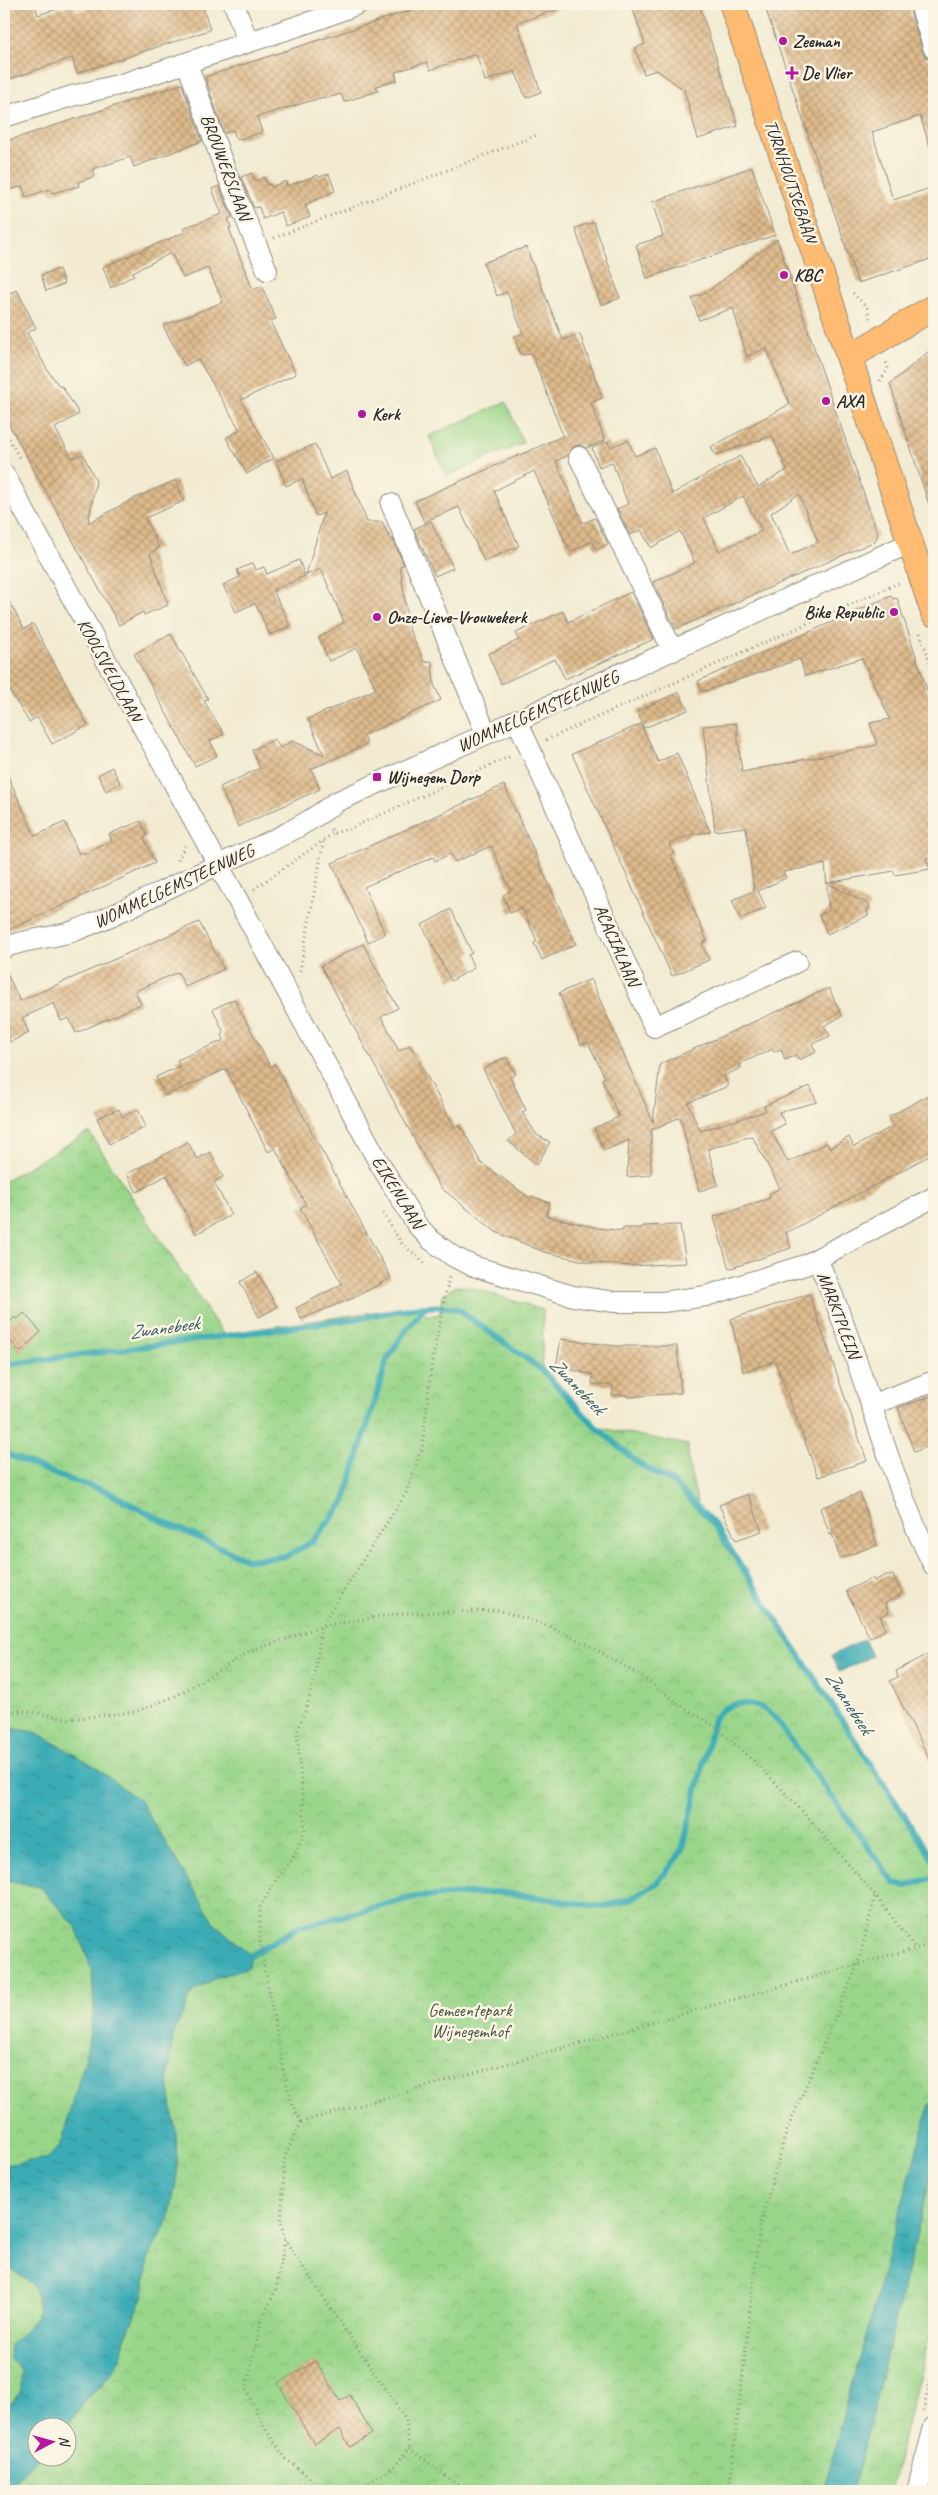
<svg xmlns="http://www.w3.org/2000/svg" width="938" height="2495" font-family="Caveat,sans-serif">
	<defs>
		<pattern id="park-crowns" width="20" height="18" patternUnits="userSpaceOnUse" patternTransform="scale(1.25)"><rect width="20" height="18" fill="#9ad68a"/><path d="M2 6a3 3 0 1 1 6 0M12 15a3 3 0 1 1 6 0" fill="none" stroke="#85b877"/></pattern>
		<pattern id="water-ripples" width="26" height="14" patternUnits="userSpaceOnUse" patternTransform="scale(1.25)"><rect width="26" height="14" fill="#3bacb6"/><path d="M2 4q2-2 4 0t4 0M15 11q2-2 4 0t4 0" fill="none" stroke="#328c94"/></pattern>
		<pattern id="building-cross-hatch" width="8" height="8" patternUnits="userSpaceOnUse" patternTransform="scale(1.25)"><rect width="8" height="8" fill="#dfbb8c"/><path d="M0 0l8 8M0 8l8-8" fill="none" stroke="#b59873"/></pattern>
	</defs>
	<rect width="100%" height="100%" fill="#fcf5e5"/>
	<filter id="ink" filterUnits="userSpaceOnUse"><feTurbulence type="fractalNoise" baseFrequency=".02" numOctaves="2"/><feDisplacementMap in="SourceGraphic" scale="10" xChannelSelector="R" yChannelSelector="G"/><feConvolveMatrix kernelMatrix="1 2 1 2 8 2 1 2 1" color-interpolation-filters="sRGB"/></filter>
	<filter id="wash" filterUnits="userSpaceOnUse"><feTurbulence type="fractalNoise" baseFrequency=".0096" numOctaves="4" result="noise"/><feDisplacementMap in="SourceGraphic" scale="20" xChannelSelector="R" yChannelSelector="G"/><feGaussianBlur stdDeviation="1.12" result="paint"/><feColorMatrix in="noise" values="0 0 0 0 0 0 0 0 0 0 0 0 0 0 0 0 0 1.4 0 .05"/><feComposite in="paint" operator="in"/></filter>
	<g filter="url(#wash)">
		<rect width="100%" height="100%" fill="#f2ebd2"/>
		<!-- park -->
		<path fill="url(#park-crowns)" stroke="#62805a" fill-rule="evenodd" d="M89,1132l134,202 183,-27h11c8,8 12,11 23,6l2,-18 14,-9 14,1 73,23 -1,60 54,57 92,18v15l11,50 14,13 221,338v458l-44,172h-886v-1310zM38,2428h30v30h-30z"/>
		<!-- pitch -->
		<path fill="#9ad68a" stroke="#62805a" d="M506,402l17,41 -77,33 -17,-40z"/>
		<!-- water -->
		<g fill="url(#water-ripples)" stroke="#336c70">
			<path d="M864,1639l8,17 -33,16 -8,-16z"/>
			<path d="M4,1727l32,5 57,33 47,36 75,123 36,31 -2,12 -31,10 -25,14 -20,44 -5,48 8,50 1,44 -8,42 -21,40 -4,36 -19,43 -4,20 -20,28 -9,6 -25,35 -29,1v30l-33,33 -1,-78 17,-23v-19l-12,-14 1,-12 17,-16 12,-19 -6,-25 -25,-18 -4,-1v-101l44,-7 12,-13 25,-85 9,-51 -2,-38 -16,-44 -36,-40 -28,-5 -8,1z"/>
			<path d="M930,2103h4v61l-81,327h-30z"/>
		</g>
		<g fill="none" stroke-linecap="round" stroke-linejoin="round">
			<!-- stream -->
			<g stroke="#3bacb6" stroke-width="6">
				<path d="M4,1365l350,-46c32,-5 72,-18 104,-10l84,61 54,57 43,37 35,19 39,40 221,338"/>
				<path d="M4,1453l58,24 44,14 60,32 82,37 39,-4 25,-14 32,-39 43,-143 16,-26 20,-25"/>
				<path d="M251,1955l46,-27 118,-31 84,-5 104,15 28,-8 26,-16 19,-23 7,-13 31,-128c13,-21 42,-18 59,-4l121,168 13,3 27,-9"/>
			</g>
		</g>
		<g id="blocks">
			<!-- building -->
			<g fill="url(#building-cross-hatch)" fill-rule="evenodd">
				<path d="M4,4h31l3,11 36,-11 3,7 29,-7h96l8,26 -133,43 -5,-15 -68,23z"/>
				<path d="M430,4h134v3l-47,16 24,69 -15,6 -11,-27 -30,10 -9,-27 -46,16 -3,-8 -32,10 2,8 -21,6 2,5 -34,11 -3,-8 -17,5v-2l-67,20 5,15 -25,8 -4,-10 -9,3 -19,-56z"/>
				<path d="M631,4h68l39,122 -40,13 -14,-49 -27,-20 -13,4 -9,-26 10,-4z"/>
				<path d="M764,4h144l15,49 3,5 8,3v88l-3,1 -11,-34 -48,16 21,68 41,-13v71l-76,25z"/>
				<path d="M182,84l20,57 -68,26 -4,-10 -37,12 2,7 -17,6 1,4 -27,7 -2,-4 -24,8 -4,-11 -18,6v-50z"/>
				<path d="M752,167l23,68 -128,43 -11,-33 27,-9 -11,-34z"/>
				<path d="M252,173l3,8 9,-4 3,8 3,-1 1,3 15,-6 1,5 31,-11 1,2 10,-3 6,17 -30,14 5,12 -24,9 -5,-14 -18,7 -4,-12 -5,1 -13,-31z"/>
				<path d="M219,186l13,31 -4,2 3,9h-2l10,27 14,35 9,-4 14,33 -6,2 26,53 -55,26 33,58 -27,16 -21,-36 14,-8 -42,-71 -13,7 -22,-40 60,-24 -15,-34 -25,10 -12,-25 -38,19 1,3 -23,13 -8,-21 82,-35 -2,-4 39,-14 -10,-25z"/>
				<path d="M594,222l26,76 -19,7 -26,-77z"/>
				<path d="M777,239l101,296 -3,6 -199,88 -23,-47 42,-19 -15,-32 -29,17 -10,-18 -11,5 -13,-26 11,-5 -16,-42 -13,5 -7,-19 16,-6 2,5 18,-7 7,16 20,-8 17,46 68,-38 18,31 29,-17 -15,-34 -57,19 -4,-8 79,-43 -24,-56 -19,9 -14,-49 -34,12 -7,-22 15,-6zM799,494l19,48 -28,13 -19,-42zM743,496l19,35 -43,20 -15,-33z"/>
				<path d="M526,247l37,93 17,-6 22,64 -11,4 14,39 -19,7 -6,-3 -6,1 -7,10 -11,5 27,62 12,-5 13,26 -12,6 -4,-9 -22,11 -36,-81 -40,20 25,55 -35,15 -25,-54 -35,15 -9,-21 148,-65 -31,-82 -11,1 -7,-18 9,-4 -16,-41 -10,4 -14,-33z"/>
				<path d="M59,269l5,15 -18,7 -5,-16z"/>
				<path d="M17,290l19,38 -9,5 21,38 12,16 2,-1 17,28 -24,14 17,30 11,-4 13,27 -8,42 43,-23 45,-20 8,21 -39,17 14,30 -9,5 18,52 -24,10 -1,-3 -24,13 -115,-210v-120z"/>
				<path d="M934,347v164h-3l-41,-127z"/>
				<path d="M315,444l15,35 17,-8 20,51h15l9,18 2,-1 11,26 -4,1 9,63 15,33 8,-1 2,24 7,15 -77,35 3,9 -56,25 9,20 -82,38 -18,-40 40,-19 -8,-18 23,-11 5,9 13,-7 31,14 -16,-36 68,-30 -19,-41 -28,13 -10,-23 25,-16 -23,-53 -15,6 18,-62 -8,3 -14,-37 -16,7 -10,-25z"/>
				<path d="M431,521l22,47 -18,8 -21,-47z"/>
				<path d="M299,560l6,16 -32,14 17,36 -20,9 -15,-32 -19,9 -13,-27 17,-8 -3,-7 16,-7 3,7 8,-3 3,7z"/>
				<path d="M4,592l20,37 9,-5 55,101 -36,19 -15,-27 -8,5 -25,-40z"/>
				<path d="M631,592l23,47 -89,40 -10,-20 -54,25 -13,-30 31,-14 -3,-7 47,-22 5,11z"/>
				<path d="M891,596l2,3 4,-1 37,113v145l-8,2 4,11 -35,6 -1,-4 -67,12 43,22 -3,6 2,4 -42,19 -8,-19 10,-4 -4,-47 -42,8 3,6 -28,13 8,17 -26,11 -8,-19 22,-9 -8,-64 -31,4 -12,-105 33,-3 6,49 135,-27 -7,-22 20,-4 -28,-61 -57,18 -5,-17 -98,33 -4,-11z"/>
				<path d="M171,634l37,65 -4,2 20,33 -14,7 7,15 -22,10 -61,-112z"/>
				<path d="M679,692l9,18 -44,18 -7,-17z"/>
				<path d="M641,724l17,38 19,-9 33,79 -17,2 -24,10 5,10 -3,1 36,86 -5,2 7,17 -37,16 -100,-222z"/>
				<path d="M4,767l31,69 30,-14 14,32 4,-2 1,2 28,-13 -3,-7 32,-13 6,15 -3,2 11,25 -151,69z"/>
				<path d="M112,767l8,16 -14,8 -8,-16z"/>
				<path d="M504,785l72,159 -34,16 -8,-17 3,-2 -15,-33 -12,5 -7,-18 8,-4 -20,-45 -36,16 -4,-8 -16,7 -2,-4 -69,30 21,47 -17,8 -36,-79z"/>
				<path d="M451,909l21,44 -4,2 6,13 -23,13 -29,-56z"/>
				<path d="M199,922l25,47 -39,18 -7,-15 -43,19 6,13 -65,29 -7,-15 -8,3 -7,-18 -32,15 7,15 -19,9 -6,-13v-62l16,34z"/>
				<path d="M363,944l35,64 -17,9 10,18 8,16 11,-6 45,83 5,-3 21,38 49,35 1,-2 19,7 -4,13 52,12 25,3v-3h19v-2l38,-1 6,38 -56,3 -41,-4 -45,-10 -48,-20 -56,-45 -119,-221z"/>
				<path d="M591,979l62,143 7,-58 169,-76 13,28 -18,10 6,10 -18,8 4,8 -17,8 -3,-5 -11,5 -4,-11 -7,3 -1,-3 -34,15 2,4 -17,8 4,10 -40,17 12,28 66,-20 -2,-5 46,-20 7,16 -38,10 6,12 -14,7 17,31 39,-19 3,5 19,-11 5,10 39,-21 -4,-9 45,-25v61l-148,80 5,15 -62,21 -15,-52 56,-19 -1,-4 11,-6 -28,-52 -44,13 10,36 -19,6 -19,-74 -29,13v45l-24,2 2,-37 -25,11 -4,-10 -6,-13 25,-11 -17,-38 3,-1 -17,-36 -7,3 -22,-52z"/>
				<path d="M234,999l36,67 5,-2 116,214 -38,20 -52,21 -5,-11 46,-24 -42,-76 6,-3 -31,-57 -7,4 -42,-83 -61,27 -9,-19 24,-11 -3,-6 47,-20 -2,-5 2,-2 -11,-24z"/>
				<path d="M506,1057l10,17 -6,3 16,33 -4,2 15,23 13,7 -13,23 -29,-24 8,-7 -33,-65z"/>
				<path d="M119,1109l3,8 16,-8 8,18 -37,17 -12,-26z"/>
				<path d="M188,1142l9,17 13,-7 13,25 -9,5 17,33 -35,19 -29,-59 -30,17 -10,-18z"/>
				<path d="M257,1272l20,35 -18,10 -19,-35z"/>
				<path d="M809,1294l58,167 -49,16 -43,-116 -32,11 -12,-53z"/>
				<path d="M24,1313l17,19 -21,20 -16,-19v-5l11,-11 2,3z"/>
				<path d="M561,1339l54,7h62l4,47 -54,4v-2h-15l1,-9 -21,-2 1,-9 -37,-9z"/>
				<path d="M934,1395v49l-20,8 -16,-44z"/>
				<path d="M860,1493l17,52 -37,13 -8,-24 -2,1 -10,-27z"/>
				<path d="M748,1494l14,37 -26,9 -17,-35z"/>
				<path d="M886,1575h7l9,19 -17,9 4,9 -9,4 6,13 -16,9 -24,-47 26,-13 2,3z"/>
				<path d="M934,1651v117l-44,-87 8,-4 -2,-6z"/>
				<path d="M316,2361l24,40 10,-6 22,39 -22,13 -10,-18 -26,15 -36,-61z"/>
			</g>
		</g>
	</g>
	<g filter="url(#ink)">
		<use href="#blocks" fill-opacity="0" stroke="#8e8b7e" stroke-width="1"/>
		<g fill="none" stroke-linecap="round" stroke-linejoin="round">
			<!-- minor casing -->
			<g stroke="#8e8b7e" stroke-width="22">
				<g id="minor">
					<path d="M234,4l14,38"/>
					<path d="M920,4l14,45"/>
					<path d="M187,63l37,104 43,103"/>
					<path d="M4,117l68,-21 50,-12 200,-66 36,-14"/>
					<path d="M579,457l94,194"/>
					<path d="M4,474l249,454 125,233 39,64 14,15 23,17 19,9 100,30 42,6h48l43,-6 99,-31 129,-68"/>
					<path d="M391,504l95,229"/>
					<path d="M517,720l137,307 143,-65"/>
					<path d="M4,948c22,-10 47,-9 70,-17 42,-15 83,-38 124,-57 47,-22 97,-40 138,-72l574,-259"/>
					<path d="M817,1259c46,99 67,210 117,307"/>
					<path d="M871,1405l63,-24"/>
					<path d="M917,2491l17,-64"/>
				</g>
			</g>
			<!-- major casing -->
			<g stroke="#8e8b7e" stroke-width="27">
				<g id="major">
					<path d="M732,4l202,610"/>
					<path d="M850,357l84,-50"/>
				</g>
			</g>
			<!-- path -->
			<g stroke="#8e8b7e" stroke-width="3" stroke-dasharray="1 4" stroke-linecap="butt">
				<path d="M274,238l263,-103"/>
				<path d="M853,293l14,15 3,10"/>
				<path d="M880,381l8,-12 -2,-7"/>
				<path d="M4,430l16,29"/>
				<path d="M920,633l14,41"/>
				<path d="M546,740l355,-158"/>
				<path d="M331,829l3,4 15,-4 162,-73"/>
				<path d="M178,860l7,-14"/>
				<path d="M254,889l80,-56"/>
				<path d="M300,971l24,-132"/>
				<path d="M383,1213l19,31 25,21"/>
				<path d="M4,1711h23l43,8 65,-7 43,-17 69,-42 74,-27 74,-12 103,-4 51,16 39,19 55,32 39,29 33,20 48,44 43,45 69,80 41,54"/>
				<path d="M301,2122l-9,-18 -7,-27 -20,-106 -5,-32v-31l14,-25 20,-26 11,-27 -8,-98 11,-29 8,-34 5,-43 85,-133 16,-44 10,-88 17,-84"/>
				<path d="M301,2122l590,-167 43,-11"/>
				<path d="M301,2122l-16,34 -4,67 4,17 121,180 3,28 -13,17 -40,26"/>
				<path d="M285,2240l-9,49 -15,32 -15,68 18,38 21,31 41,33"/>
				<path d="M923,2411l11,-44"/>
				<path d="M409,2448l57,43"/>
				<path d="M729,2491l31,-266 26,-92 72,-169 17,-68"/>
			</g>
			<!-- minor -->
			<use href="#minor" stroke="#fff" stroke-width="20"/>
			<!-- major -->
			<use href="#major" stroke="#ffbb71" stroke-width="25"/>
		</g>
	</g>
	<!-- markers -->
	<g fill="#b5179e" stroke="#fcf5e5" stroke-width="2">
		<circle cx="783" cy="41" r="5"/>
		<path d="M789.5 65.5h5v5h5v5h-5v5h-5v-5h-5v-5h5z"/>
		<circle cx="784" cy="275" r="5"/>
		<circle cx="826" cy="401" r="5"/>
		<circle cx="362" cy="414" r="5"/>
		<circle cx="894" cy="612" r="5"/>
		<circle cx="377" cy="617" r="5"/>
		<rect x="372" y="772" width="10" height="10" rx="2.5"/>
	</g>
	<g text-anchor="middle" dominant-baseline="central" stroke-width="5" stroke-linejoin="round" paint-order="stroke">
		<!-- poi labels -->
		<g font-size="18" font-weight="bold" fill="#2b2b2b" stroke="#fcf5e5" text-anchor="start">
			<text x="793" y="41">Zeeman</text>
			<text x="802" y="73">De Vlier</text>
			<text x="794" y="275">KBC</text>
			<text x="836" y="401">AXA</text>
			<text x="372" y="414">Kerk</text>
			<text x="884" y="612" text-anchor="end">Bike Republic</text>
			<text x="387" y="617">Onze-Lieve-Vrouwekerk</text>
			<text x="387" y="777">Wijnegem Dorp</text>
		</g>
		<!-- street labels -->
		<g font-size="18" fill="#2b2b2b" stroke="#fcf5e5">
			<text transform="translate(226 167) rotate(69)">BROUWERSLAAN</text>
			<text transform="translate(791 181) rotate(71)">TURNHOUTSEBAAN</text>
			<text transform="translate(110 670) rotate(61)">KOOLSVELDLAAN</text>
			<text transform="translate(538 711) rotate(-24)">WOMMELGEMSTEENWEG</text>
			<text transform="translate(174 886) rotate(-25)">WOMMELGEMSTEENWEG</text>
			<text transform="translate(617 945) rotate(66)">ACACIALAAN</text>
			<text transform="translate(398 1192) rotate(58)">EIKENLAAN</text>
			<text transform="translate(839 1315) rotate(69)">MARKTPLEIN</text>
		</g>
		<!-- park labels -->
		<g font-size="18" fill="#475643" stroke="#fcf5e5">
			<text x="470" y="2010">Gemeentepark<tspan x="470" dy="21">Wijnegemhof</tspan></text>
		</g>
		<!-- water labels -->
		<g font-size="19" font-style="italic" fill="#315f63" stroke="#fcf5e5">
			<text transform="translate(164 1328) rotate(-8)">Zwanebeek</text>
			<text transform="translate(577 1386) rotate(46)">Zwanebeek</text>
			<text transform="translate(849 1703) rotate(57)">Zwanebeek</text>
		</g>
	</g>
	<!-- margin -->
	<rect width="938" height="2495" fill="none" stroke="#fcf5e5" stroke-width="20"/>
	<!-- north arrow -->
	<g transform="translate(52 2442) rotate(84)"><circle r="24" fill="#fcf5e5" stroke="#a8a49b"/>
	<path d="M0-4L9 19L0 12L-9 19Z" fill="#b5179e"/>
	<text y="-8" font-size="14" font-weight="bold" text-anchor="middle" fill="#2b2b2b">N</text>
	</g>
</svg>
